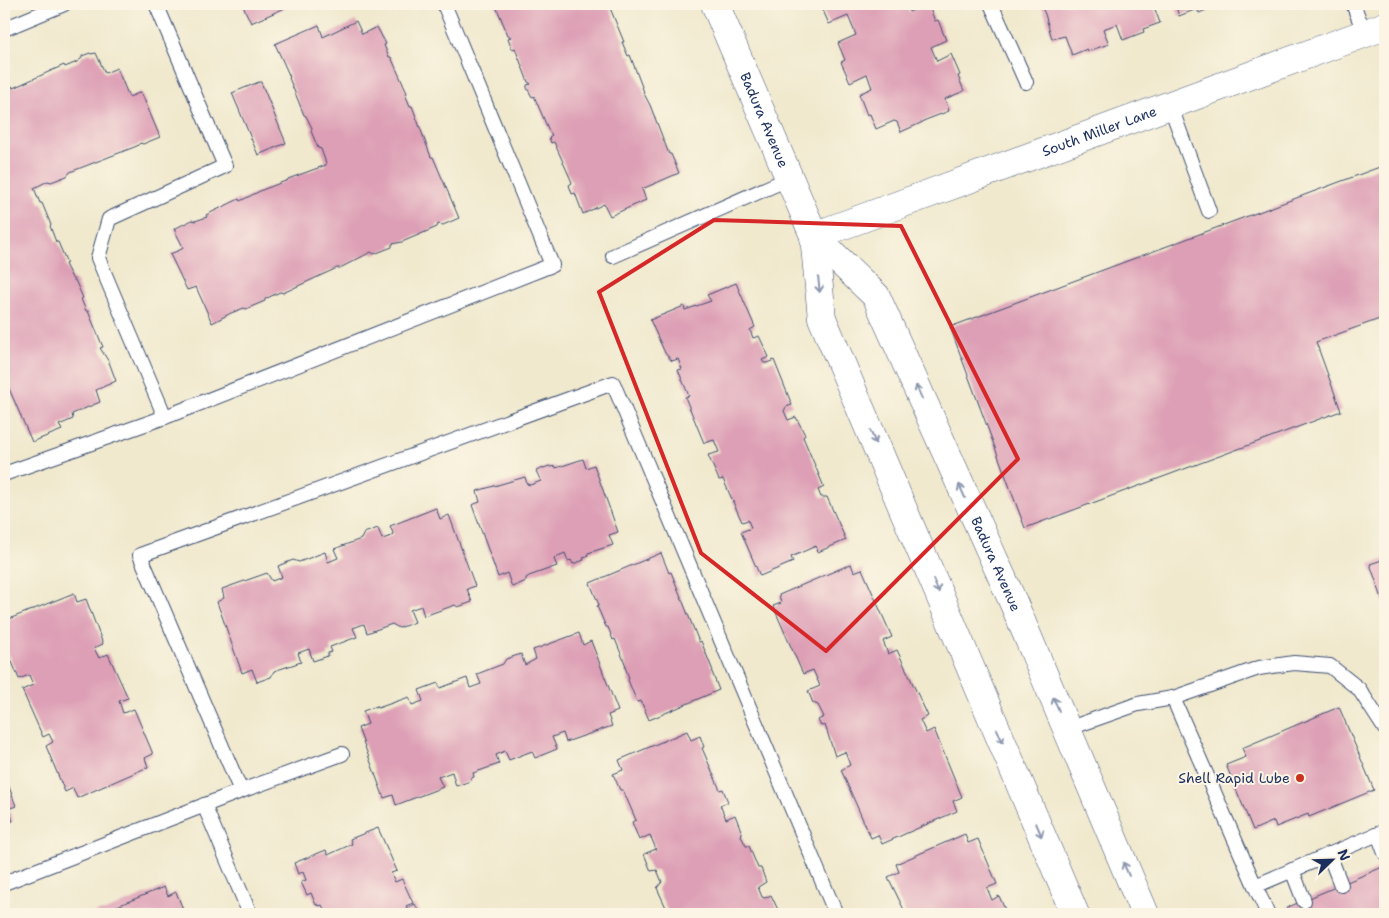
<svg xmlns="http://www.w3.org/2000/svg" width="1389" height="918" font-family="'Shantell Sans',sans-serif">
	<rect width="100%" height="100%" fill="#fcf5e5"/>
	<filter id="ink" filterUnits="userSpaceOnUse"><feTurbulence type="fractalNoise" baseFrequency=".02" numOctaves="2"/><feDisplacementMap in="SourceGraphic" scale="10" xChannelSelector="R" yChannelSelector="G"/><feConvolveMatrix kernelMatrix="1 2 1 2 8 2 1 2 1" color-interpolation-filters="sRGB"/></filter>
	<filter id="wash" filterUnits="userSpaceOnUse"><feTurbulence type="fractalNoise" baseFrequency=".0096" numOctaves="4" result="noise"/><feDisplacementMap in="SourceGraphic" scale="20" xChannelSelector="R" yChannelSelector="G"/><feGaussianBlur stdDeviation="1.12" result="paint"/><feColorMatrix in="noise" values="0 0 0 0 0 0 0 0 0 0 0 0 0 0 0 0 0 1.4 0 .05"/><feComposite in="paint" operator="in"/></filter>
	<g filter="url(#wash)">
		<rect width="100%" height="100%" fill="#f0e9ce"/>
		<g id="blocks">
			<!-- building -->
			<g fill="#dd9fb5">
				<path d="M242,4h52l-43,19z"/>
				<path d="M495,4h111l2,5 2,-1 14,34h-2l6,14 2,-1 14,37h-1l7,13 19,49h2l8,19 -37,16 4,11 -36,16 -6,-12 -21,10 -8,-21 -3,1 -3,-9 3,-2 -1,-3 -17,-38 -3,1 -2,-6 3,-2 -3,-4 -15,-35 -2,1 -5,-9v-3l4,-1 -3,-2 -13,-34 -3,1 -4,-11 3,-1 -3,-2z"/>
				<path d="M817,4h89l3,8 19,-8 7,17 3,-1 8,20 -15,7 6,14 14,-7 9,21 -2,1 6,15 -19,8 4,12 -26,10v1l-22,10 -4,-10 -3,-1 -18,8 -6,-15 -3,1 -8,-21 13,-6 -5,-14 -17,8 -9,-20 4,-2 -7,-17 18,-8 -8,-19 -19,8 -7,-16 -3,1z"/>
				<path d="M1040,4h113l7,19 -17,6 1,3 -21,8 -6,-16 -14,5 6,15 -21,7 -1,-2 -15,6 -7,-19 -13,3 -7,-25z"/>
				<path d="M1175,4h46l-22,9 -2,-4 -18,7z"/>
				<path d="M356,21l6,13 15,-7 9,17 -2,1 5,12h2l16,36 -2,1 5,12h2l19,51h2l26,61 -16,7 -5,-1 -1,3 -35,15 -10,2v3l-18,7 -3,-2 -31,16h-3l-54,25 -3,-1 -15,7v2l-19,8 -2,-1 -13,5 -19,10 -16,-36 -9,3 -17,-36 12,-5 1,-2 -9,-18 18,-9 3,1 12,-4 -1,-2 33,-16 1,2 22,-11 26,-10v-1l38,-14v-2l-5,-14 -3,-1 -7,-17 1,-3 -6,-12 -2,-1 -15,-37 1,-1 -15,-33 44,-19 4,12z"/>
				<path d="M90,53l1,1 5,-1 9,20 12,-5 12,29 12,-5 19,45 -17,7 -3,-1 -3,3 -67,26 -3,4 -16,6 -3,-1 -14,7 6,15h2l9,22 -1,1 6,16h2l9,21 -2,1 8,16h2l8,18 -2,1 5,12h2l15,36 -3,1 9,14 7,19 -20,9 4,12 -28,12 1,5 -14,6 3,5 -30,12 -28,-65v-288l8,-3 1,2 51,-23 1,2 12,-5 5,-4v-2z"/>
				<path d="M259,82h2l25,61 -28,12 -26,-62z"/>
				<path d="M1385,165v152l-69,25 25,69 -316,117 -75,-201z"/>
				<path d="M736,283l19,44 -5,3 3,8 6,-2 10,21 -7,3 2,3h3l7,-3 18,45 -6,2 -2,4 4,9 8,-3 9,18 -2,2 21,50 -6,3 3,7h6l19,43 -28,12 -2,-6 -25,11 2,5 -33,14 -19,-44 10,-4 -3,-8 -6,2 -19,-43 -4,1 -11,-25 11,-3 -5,-12 -10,3 -19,-46 4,-1 -11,-26 4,-1 -4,-10 -6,2 -7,-8 -15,-33 34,-14 1,4 26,-9 -4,-6z"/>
				<path d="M583,459l3,9 8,-3 24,67 -9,3 4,10 -25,8 -1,4 -4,1 1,2 -11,4 -2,-4 -3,1 -3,-8 -9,4 -2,2 3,7 -28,10 -3,2v3l-14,6 -5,-14 -9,4 -26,-72 8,-3 -3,-11 48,-14 2,7 3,1 11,-4 -5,-10 13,-5 2,1 4,-1 1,2z"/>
				<path d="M436,508l4,11 9,-4 26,71 -8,3 5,13 -14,5 -3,-2 -31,11 -3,-10 -11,4 5,12 -16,6 -7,-4 -25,9 -3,-9 -11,4 4,9 -27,10 2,5 -4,1v3l-15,5 -4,-12 -11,4 3,9 -27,9 -3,6 -14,5 -5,-13 -10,4 -25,-71 7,-4 -2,-9 45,-16 5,8 10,-4 -4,-11 15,-6 6,2 26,-10 3,10 10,-4 -4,-9 27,-10 3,-6 14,-5 4,11 10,-3 1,-3 -3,-7z"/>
				<path d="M661,553l8,20 2,-1 28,70 2,-1 12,30 -1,1 7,18 -70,30 -8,-19 -4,1 -9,-22 1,-2 -4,-11 1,-1 -11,-27 -2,1 -5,-13h-2l-9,-21 2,-1 -9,-22z"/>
				<path d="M1385,559v48l-15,-43z"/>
				<path d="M851,564l3,8 8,-3 30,68 -9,4 5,13 9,-4 31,66 -8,4 6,13 8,-4 28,68 -9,4 4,10 -75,33 -4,-9 -7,3 -30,-68 9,-5 -5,-13 -10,4 -10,-31 -4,1 -3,-6 6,-3 -6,-12 -5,-2 -5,-12 12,-5 -7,-16 -10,4 -30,-68 8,-3 -2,-8z"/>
				<path d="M74,593l3,9 9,-3 17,45 -9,4 5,10 9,-4 20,44 -9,3 4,12 11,-4 19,45 -8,4 3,9 -71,31 -4,-10 -8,4 -19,-46 7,-4 -4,-8 -6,3 -21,-47 11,-5 -4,-10 -10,4 -9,-22 -6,-6v-30z"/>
				<path d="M579,633l4,12 8,-4 27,70 -10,4 4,11 -46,16 -3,-9 -11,4 5,12 -22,9 -3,-7 -23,9 -4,-9 -9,4 3,9 -26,9 1,4 -3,1v3l-15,5 -4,-14 -14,5 5,10 -47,18 -3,-10 -9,3 -26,-70 10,-4 -5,-13 14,-5 1,2 31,-11 3,8 11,-4 -4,-11 19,-7 2,5 27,-10 3,10 11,-4 -4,-10 26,-10 3,-5 15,-5 4,11 11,-6 -3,-9z"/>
				<path d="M1339,707l35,83 -65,27 -1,-3 -32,13 -2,-6 -21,9 -27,-65 20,-8 -4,-9z"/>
				<path d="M687,731l4,9 9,-4 4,11 -2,1 18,42 3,-1 5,13 -8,3 6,14 9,-4 7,18 -1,3 5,10h3l9,22h3l5,14 -8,5 4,10 3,1 6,-3 9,19h-111l-12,-26 5,-6 -5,-12 -6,1 -7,-17 12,-5 -6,-14 -11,5 -7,-18 4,-2 -13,-30h-3l-7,-16 10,-4 -4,-10z"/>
				<path d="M4,773l12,33 -8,3 5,12 -9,3z"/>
				<path d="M378,828l19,43 -6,2 4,9 7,-3 11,24 -7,3 1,2 8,-4 5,10h-98l4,-1 -4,-8 -3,1 -1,-2 -2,1 -5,-12 -4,2 -6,-13 5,-2 -3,-8 -5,2 -4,-11 32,-13 2,5 24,-11 -2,-5z"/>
				<path d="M965,834l3,9 10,-4 19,45 -10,4 5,12 7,-4 8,18h-101l-18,-37 11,-5 -3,-8z"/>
				<path d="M1385,866v48h-97l-2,-6z"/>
				<path d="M164,887l4,9 8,-4 9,22h-89l-1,-2 10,-1z"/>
			</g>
		</g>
	</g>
	<g filter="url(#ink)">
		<use href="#blocks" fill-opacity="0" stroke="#3b4b6f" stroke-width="1"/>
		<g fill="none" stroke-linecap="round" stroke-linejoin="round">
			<!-- lane casing -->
			<g stroke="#3b4b6f" stroke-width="16">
				<g id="lane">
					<path d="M156,4l69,162 -116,53 -11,39 67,159"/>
					<path d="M991,4l35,78"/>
					<path d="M1353,4l12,30"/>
					<path d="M4,29l60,-25"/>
					<path d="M1170,105l39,106"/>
					<path d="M613,256l177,-78"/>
					<path d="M4,474l161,-57 387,-152 -108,-261"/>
					<path d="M1173,698l82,188 130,-55"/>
					<path d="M1067,729l71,-25 35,-6 86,-30 35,-5 36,3 29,23 26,40"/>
					<path d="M241,791l-101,-236 473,-172 223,531"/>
					<path d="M204,805l46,109"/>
					<path d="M1378,834l7,19"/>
					<path d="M1329,854l12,31"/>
					<path d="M1292,870l12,31"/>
					<path d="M4,883l237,-92 101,-37"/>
					<path d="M1255,886l13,28"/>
				</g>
			</g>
			<!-- street casing -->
			<g stroke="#3b4b6f" stroke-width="29">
				<g id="street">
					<path id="s1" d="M814,236l571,-210"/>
				</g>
			</g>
			<!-- secondary casing -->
			<g stroke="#3b4b6f" stroke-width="29">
				<g id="secondary">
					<path id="s2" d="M715,4l99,232 8,82 253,596"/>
					<path id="s3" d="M814,236l62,60 138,308 131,310"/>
				</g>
			</g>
			<!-- lane -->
			<use href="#lane" stroke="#fff" stroke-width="14"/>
			<!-- street -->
			<use href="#street" stroke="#fff" stroke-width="28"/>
			<!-- secondary -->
			<use href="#secondary" stroke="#fff" stroke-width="28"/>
		</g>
		<!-- one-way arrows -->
		<defs><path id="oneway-shaft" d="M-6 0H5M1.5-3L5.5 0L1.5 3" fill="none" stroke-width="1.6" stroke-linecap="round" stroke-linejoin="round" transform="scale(1.25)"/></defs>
		<g stroke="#8d97ae">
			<use href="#oneway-shaft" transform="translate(819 285) rotate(84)"/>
			<use href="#oneway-shaft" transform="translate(919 392) rotate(-114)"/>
			<use href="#oneway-shaft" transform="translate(873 437) rotate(67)"/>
			<use href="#oneway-shaft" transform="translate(962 491) rotate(-114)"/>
			<use href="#oneway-shaft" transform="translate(936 586) rotate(67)"/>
			<use href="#oneway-shaft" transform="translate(1056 704) rotate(-113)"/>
			<use href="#oneway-shaft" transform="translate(1000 736) rotate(67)"/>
			<use href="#oneway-shaft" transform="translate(1039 830) rotate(67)"/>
			<use href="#oneway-shaft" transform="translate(1126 869) rotate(-113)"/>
		</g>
	</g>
	<!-- marked area -->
	<path fill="none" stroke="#d62828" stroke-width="4" stroke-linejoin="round" d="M714,220l187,6 117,233 -192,192 -125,-98 -102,-261z"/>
	<!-- markers -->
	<circle fill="#c8321e" stroke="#fcf5e5" stroke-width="2" cx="1300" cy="778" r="5"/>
	<g text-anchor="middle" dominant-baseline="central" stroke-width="4" stroke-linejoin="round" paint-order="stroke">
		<!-- street labels -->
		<g font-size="14" fill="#1b2f5e" stroke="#fcf5e5">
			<text stroke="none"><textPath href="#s2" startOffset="126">Badura Avenue</textPath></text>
			<text stroke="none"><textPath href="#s1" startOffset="304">South Miller Lane</textPath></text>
			<text stroke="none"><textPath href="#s3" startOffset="380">Badura Avenue</textPath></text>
		</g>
		<!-- poi labels -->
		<g font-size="14" fill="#1b2f5e" stroke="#fcf5e5" text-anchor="end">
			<text x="1290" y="778">Shell Rapid Lube</text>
		</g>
	</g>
	<!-- margin -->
	<rect width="1389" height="918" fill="none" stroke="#fcf5e5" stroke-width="20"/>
	<!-- north arrow -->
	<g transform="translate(1332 860) rotate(67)" stroke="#fcf5e5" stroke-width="4" paint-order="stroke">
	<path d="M0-4L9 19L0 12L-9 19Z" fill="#1b2f5e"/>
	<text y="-8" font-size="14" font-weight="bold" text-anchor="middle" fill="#1b2f5e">N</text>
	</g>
</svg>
